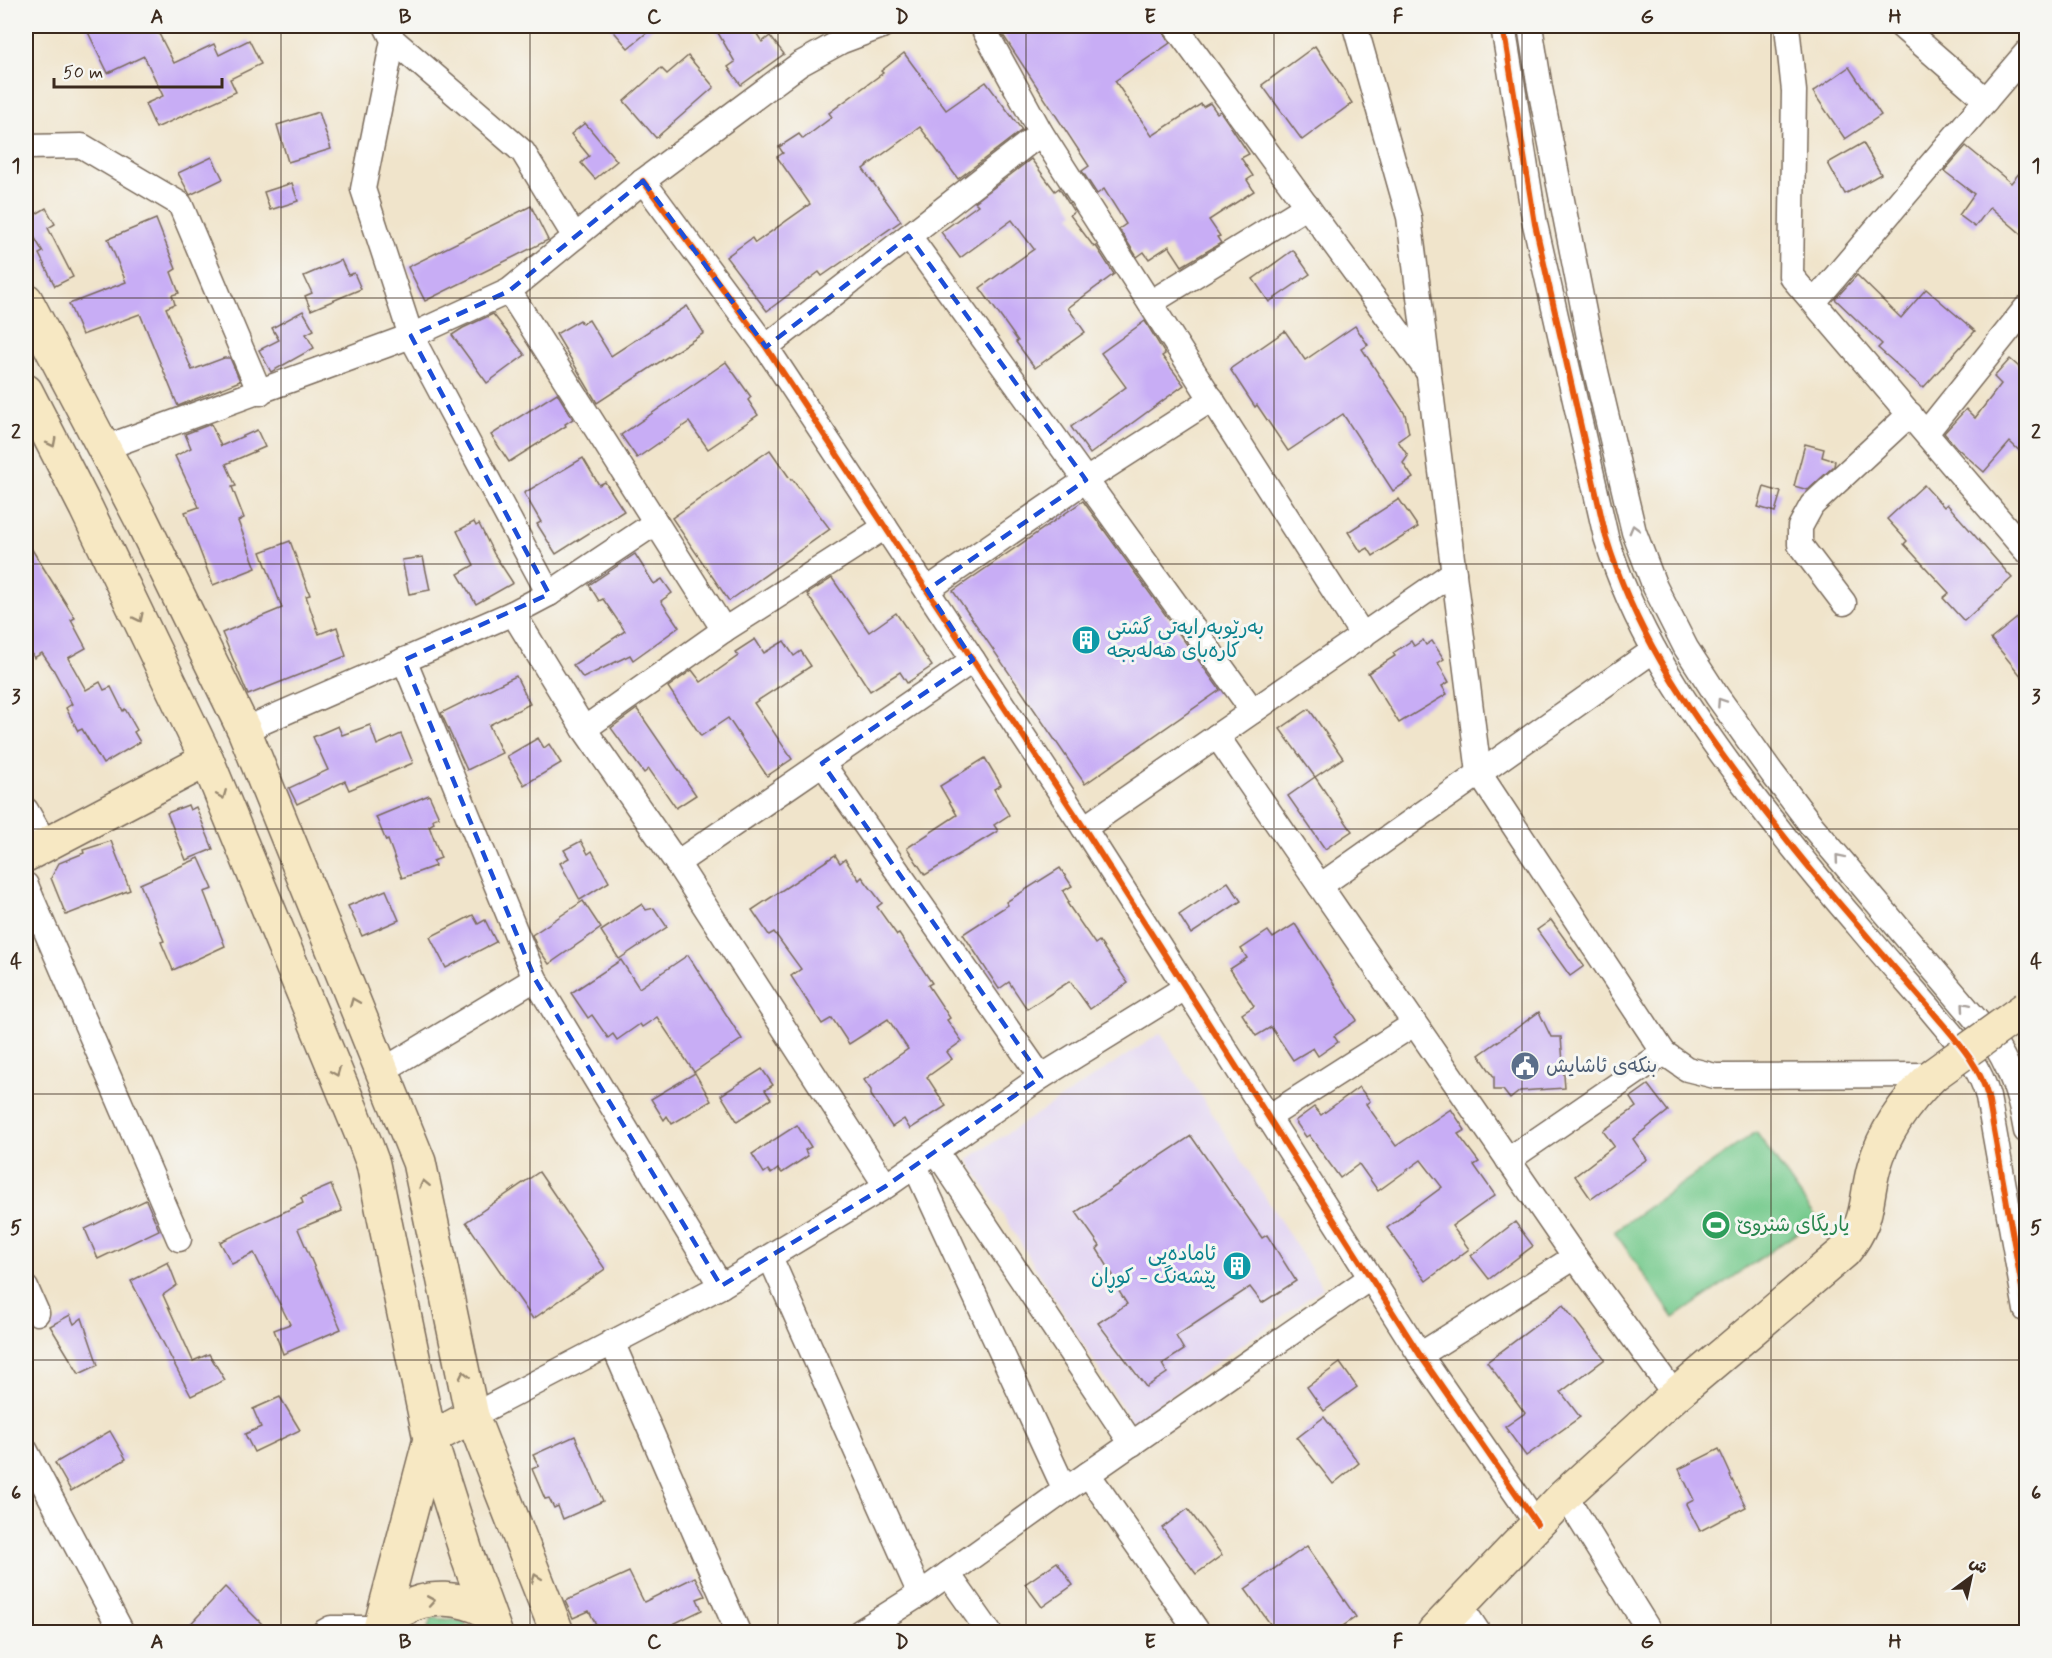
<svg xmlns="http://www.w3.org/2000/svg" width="2052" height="1658" font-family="Mynerve,'Playpen Sans Arabic',sans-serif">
	<rect width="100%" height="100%" fill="#f6f6f2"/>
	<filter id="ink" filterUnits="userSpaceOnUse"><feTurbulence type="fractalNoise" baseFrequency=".0167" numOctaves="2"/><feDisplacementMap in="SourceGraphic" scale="12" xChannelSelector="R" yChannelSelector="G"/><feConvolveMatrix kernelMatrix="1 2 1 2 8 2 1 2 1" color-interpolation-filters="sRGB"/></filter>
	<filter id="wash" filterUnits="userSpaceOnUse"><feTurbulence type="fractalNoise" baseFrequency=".008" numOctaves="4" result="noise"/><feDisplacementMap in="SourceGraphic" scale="24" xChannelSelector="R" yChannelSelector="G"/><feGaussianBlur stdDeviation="1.35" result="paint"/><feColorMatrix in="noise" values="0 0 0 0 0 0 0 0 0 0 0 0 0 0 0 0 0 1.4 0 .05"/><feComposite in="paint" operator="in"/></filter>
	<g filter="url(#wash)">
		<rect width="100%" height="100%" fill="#f0e4cb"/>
		<!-- built -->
		<path fill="#e2d4f3" d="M1161,1033l162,255 -191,134 -164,-263z"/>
		<!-- green -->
		<g fill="#76ca8d" stroke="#587a56" stroke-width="1.5">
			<path d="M1756,1132l61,87 -143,99 -60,-87z"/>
			<path d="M432,1618l32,3 5,11h-42z"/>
		</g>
		<g id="blocks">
			<!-- building -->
			<g fill="#c8adf5">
				<path d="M85,26h70l19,37 40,-19 5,11 30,-15 12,24 -31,15 6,13 -80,36 -11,-24 18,-8 -19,-40 -36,17z"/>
				<path d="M609,26h46l-27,22z"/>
				<path d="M714,26h38l10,16 8,-6 14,18 -43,31 -13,-18 7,-5z"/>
				<path d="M1017,26h142l11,17 -55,38 37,55 49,-32 2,3 7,-4 7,10 3,-2 11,16 18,27 -8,4 12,18 -6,4 7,11 -45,29 11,16 -3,1 4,6 -39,23 -13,-20 -20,13 -5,-7 -7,5 -18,-28 7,-5 -22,-35 -7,5 -15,-23 7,-5 -86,-131z"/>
				<path d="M1315,46l37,57 -50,37 -40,-55z"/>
				<path d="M904,53l42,57 40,-28 36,48 -64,49 -38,-52 -57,42 38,52 -79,55 -3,-4 -52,39 -41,-54 26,-19 3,5 55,-39 -33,-47 6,-4 -4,-6 20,-13 4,5 29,-22 -3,-4 54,-40 -2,-2z"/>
				<path d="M688,56l26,31 -58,51 -32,-37 37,-33 6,6z"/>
				<path d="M1849,67l32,48 -36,24 -32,-47z"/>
				<path d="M319,112l12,37 -43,13 -11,-37z"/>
				<path d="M585,123l32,38 -22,18 -14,-16 8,-7 -18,-22z"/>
				<path d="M1863,143l18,31 -36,20 -17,-31z"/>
				<path d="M1966,146l45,37 15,-18v73l-36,-31 -15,20 -16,-12 15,-21 -30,-23z"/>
				<path d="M212,157l11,22 -33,16 -12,-22z"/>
				<path d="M1031,159l24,32 4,-3 15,24 -4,3 24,32 2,-1 18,28 -46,34 17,24 -50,36 -19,-26 2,-1 -38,-53 54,-39 -22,-29 -52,38 -19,-26 37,-27 -3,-3z"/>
				<path d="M292,183l6,18 -28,9 -6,-18z"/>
				<path d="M531,206l17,34 -123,61 -17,-34z"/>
				<path d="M46,208l9,16 -7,4 25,49 -18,9 -16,-32 4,-2 -17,-29v-3z"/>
				<path d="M156,219l20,50 -5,3 8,21 -7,2 3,9 -9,4 26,62 32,-12h6l10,23 -62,25 -38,-92 -58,21 -13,-31 57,-22 -18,-43z"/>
				<path d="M1293,250l17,24 -41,28 -16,-23z"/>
				<path d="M341,260l7,15 6,-2 7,16 -50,21 -6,-14 7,-3 -8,-17z"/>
				<path d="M1857,275l44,43 25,-29 49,42 -52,57 -45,-40 4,-4 -47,-45z"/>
				<path d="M687,306l17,27 -107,70 -41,-69 24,-14 2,4 7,-4 22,36z"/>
				<path d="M303,311l11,19 -8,4 8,14 -43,24 -12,-22 20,-10 -7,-12z"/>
				<path d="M493,314l32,41 -38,28 -35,-48 11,-7z"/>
				<path d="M1145,321l20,33 -3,2 22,29 -94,69 -19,-27 55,-40 -25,-34z"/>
				<path d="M1355,326l13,19 -6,4 43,65 4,19 -11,8 10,15 -5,7 10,15 -20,13 -50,-77 -55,37 -31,-46 -2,2 -25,-38 55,-38 20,29z"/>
				<path d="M2010,359l16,14v84l-16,-15 -26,30 -28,-25 -12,-14 22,-24 9,9 26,-34 -7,-7z"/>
				<path d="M726,362l25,35 -3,3 10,15 -50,34 -19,-27 -52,36 -16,-23z"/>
				<path d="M557,393l16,26 -8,5 1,2 -57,36 -18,-27z"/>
				<path d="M211,424l10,22 36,-16 8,17 -39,17 10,22 -4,1 12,31 -6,3 18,47 -43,17 -28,-73 14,-5 -24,-51 16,-8 -6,-14z"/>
				<path d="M1805,444l19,5 -2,8 13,4 -1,5 -26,24 -14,-4z"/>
				<path d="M770,450l21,30 1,-1 38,50 -101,72 -57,-83z"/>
				<path d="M583,458l16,27 6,-3 19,29 -68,43 -19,-30 4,-2 -17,-29z"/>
				<path d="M1924,485l20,22 3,-3 65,74 -48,43 -21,-23 6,-5 -45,-49 3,-3 -20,-22z"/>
				<path d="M1764,487l17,5 -6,20 -17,-5z"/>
				<path d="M1399,499l19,28 -45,29 -5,-8 -7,4 -13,-20z"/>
				<path d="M1083,501l137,189 -135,94 -132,-193z"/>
				<path d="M474,522l2,4 3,-2 15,30 19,29 -37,21 -18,-30 16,-9 -17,-34z"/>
				<path d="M26,540l49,78 -4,2 15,28 -18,10 18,32 14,-8 4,8 7,-3 12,24 2,-2 12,21 -3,2 6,10 -37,22 -21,-35 -4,2 -12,-23 6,-4 -19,-35 -11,-16 -8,5 -8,-15z"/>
				<path d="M290,541l20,54 -4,1 13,38 18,-7 9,29 -98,39 -26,-62 60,-25 -21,-56z"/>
				<path d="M635,554l19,30 8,-5 10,14 -11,8 18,26 -46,33 -3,-5 -47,23 -10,-13 52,-34 -22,-32 -4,2 -10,-16z"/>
				<path d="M423,557l7,33 -21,4 -7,-34z"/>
				<path d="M832,578l37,54 27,-19 36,53 -25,17 -7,-11 -30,19 -63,-97z"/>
				<path d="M2026,611v71l-35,-43z"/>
				<path d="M755,639l9,14 20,-12 10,15 7,-5 10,15 -57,37 38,56 -25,17 -39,-58 -27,18 -33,-49 24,-17 9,12 37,-26 -3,-4z"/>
				<path d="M1423,640l3,5 6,-4 12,18 -6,4 11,19 -7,4 5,8 -48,29 -31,-50 27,-17 -2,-3 18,-12 3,5z"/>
				<path d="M516,676l14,28 -41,21 13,28 -35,17 -26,-57z"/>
				<path d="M637,709l59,86 -20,13 -27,-39 -5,4 -33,-45z"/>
				<path d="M1309,709l34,49 -28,19 -35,-48z"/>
				<path d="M370,725l7,20 24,-11 12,29 -64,27 -4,-9 -48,23 -8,-16 39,-18 -15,-33 25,-11 4,9z"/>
				<path d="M538,738l6,10 5,-4 12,19 -37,22 -17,-29z"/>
				<path d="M985,758l16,27 -7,4 15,26 -15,10 4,6 -73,44 -18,-27 50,-33 -17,-29z"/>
				<path d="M1315,777l37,54 -27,18 -37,-53z"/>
				<path d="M429,795l10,22 -6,2 1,4 -5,3 12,32 -8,3 2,5 -33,12 -14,-38 -2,1 -10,-24z"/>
				<path d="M188,805l2,5 6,-3 17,42 -27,11 -19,-47z"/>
				<path d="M111,841l19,49 -64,25 -15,-37 8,-15 25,-10 -1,-3z"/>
				<path d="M581,841l7,13 4,-3 17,31 -29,18 -20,-37 9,-5 -5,-8z"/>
				<path d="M835,855l5,8 5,-4 14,21 3,-3 20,26 -5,4 20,28 2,-1 33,49 -4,2 22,33 -3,2 15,21 -15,11 5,7 -25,18 19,29 -36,23 -6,-10 -12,8 -21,-32v-5l-7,-10 44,-31 -20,-30 -39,25 -17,-26 -10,6 -31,-48 10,-7 -27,-37 -5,3 -17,-25z"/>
				<path d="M199,858l14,31 -9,3 21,54 -52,24 -12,-28 3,-1 -24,-57z"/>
				<path d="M1060,868l12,18 -9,5 6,11 -2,1 28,41 4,-3 29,42 -38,26 -20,-28 -43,28 -18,-27 -10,7 -36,-55 45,-29 -2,-3z"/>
				<path d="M1228,882l13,19 -50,33 -12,-19z"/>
				<path d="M386,890l13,30 -37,16 -14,-30z"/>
				<path d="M583,901l18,27 -52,36 -12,-17 -5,-12z"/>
				<path d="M642,904l4,6 8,-2 13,19 -48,32 -18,-28z"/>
				<path d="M473,915l5,9 7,-4 11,22 -50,26 -16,-31z"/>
				<path d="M1551,920l33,46 -14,10 -33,-46z"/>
				<path d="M1295,924l62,96 -23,16 4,6 -20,14 -5,-8 -20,12 -22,-33 -15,9 -14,-22 12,-8 -24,-37 17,-11 -6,-9 27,-18 5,7z"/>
				<path d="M688,955l54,84 -48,33 -37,-55 -15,10 -2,-3 -23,16 -4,-6 -5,4 -16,-23 -4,3 -17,-25 50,-33 18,28z"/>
				<path d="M1539,1012l12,25h10l4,51 -45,3 -10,8 -7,-9h-9v-13l-15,-22z"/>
				<path d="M762,1069l11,16 -8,5 6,9 -34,22 -16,-26z"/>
				<path d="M695,1073l16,28 -39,23 -5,-8 -3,4 -13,-21z"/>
				<path d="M1648,1085l20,26 -35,28 14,20 -56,40 -16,-23 39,-30 -11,-15 33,-24 -6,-9z"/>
				<path d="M1359,1087l11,14 -4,3 30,42 55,-37 14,21 -7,4 21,28 -5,3 21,30 -43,31 17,23 -43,32 -39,-53 55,-41 -21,-27 -43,31 -19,-27 -19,14 -31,-43 -3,2 -11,-16 19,-14 7,8z"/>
				<path d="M797,1125l14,22 -6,3 3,6 -26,17 -4,-4 -7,5 -3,-4 -4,3 -12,-19z"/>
				<path d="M1191,1136l71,102 5,-3 29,46 -34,22 -12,-16 -74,49 8,14 -22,14 5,9 -21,14 -48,-64 29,-19 -17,-27 3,-2 -16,-26 3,-3 -24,-34z"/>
				<path d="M539,1172l66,97 -72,50 -67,-97z"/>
				<path d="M331,1185l11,26 -44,18 43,100 -58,25 -9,-24 16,-6 -36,-71 -22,11 -12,-22 83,-39 -2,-5z"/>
				<path d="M146,1200l13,30 -61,29 -13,-30z"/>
				<path d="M1515,1222l18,24 -44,33 -18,-23z"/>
				<path d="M168,1262l9,23 -14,10 30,66 16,-7 16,26 -34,16 -60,-115z"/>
				<path d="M1563,1305l42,54 -44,33 19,25 -54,39 -21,-29 20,-14 -38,-51z"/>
				<path d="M70,1315l4,9 8,-6 16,47 -19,9 -29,-48z"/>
				<path d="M1340,1363l17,24 -33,24 -17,-24z"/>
				<path d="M280,1397l20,33 -46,22 -9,-18 16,-7 -8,-18z"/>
				<path d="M1324,1417l35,46 -26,21 -36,-46z"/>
				<path d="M110,1431l16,28 -55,32 -16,-28z"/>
				<path d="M575,1436l28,65 -40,18 -5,-13 -4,2 -5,-10 -4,1 -13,-30 7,-3 -6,-11z"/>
				<path d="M1719,1449l12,26 -1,1 16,31 -46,24 -14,-27 8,-4 -15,-31z"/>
				<path d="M1188,1509l34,46 -26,19 -34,-46z"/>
				<path d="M1307,1546l49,71 -22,15h-58l-31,-43z"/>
				<path d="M1057,1562l16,23 -31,22 -17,-23z"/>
				<path d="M629,1572l15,30 51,-25 10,19 -8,3 5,11 -45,22h-57l-11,-21 -16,7 -8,-17z"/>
				<path d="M225,1587l45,45h-87z"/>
			</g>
		</g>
	</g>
	<g filter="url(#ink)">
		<use href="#blocks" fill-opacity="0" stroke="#7a6b5b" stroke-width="1.5"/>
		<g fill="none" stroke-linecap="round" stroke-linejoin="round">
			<!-- street casing -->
			<g stroke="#7a6b5b" stroke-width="27">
				<g id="street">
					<path d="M386,26l7,14 -30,149 48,147 138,258"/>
					<path d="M982,26l59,107 322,503"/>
					<path d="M1175,26l253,346"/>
					<path d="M1355,26l54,191 70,556 185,280 23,16 28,7 218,-1"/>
					<path d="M1503,26l32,198 71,313c28,92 75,162 131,238 38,51 78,101 120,149 24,29 49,57 74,86 22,27 48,52 57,87l38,213"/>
					<path d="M1530,26l10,62 54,275 40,169 21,55 31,61 31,48 55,77 40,53 177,209c21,30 31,60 37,96"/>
					<path d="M1787,26l7,65 -3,185 235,275"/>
					<path d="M1901,26l85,74"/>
					<path d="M393,40l130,112 52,85"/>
					<path d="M26,147l56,-1 98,58 80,189"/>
					<path d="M643,181l123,166 318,481 336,527 117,169"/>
					<path d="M909,236l344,475"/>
					<path d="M509,291l215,339"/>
					<path d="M1814,302l212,-249"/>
					<path d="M1150,303l157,-97"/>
					<path d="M766,347l275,-214"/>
					<path d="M1926,433l100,-125"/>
					<path d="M104,448l307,-112 98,-45 134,-110 157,-117 42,-23 40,-15"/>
					<path d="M927,590l159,-110 126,-81"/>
					<path d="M1844,603l-44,-58v-18l12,-22 98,-91"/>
					<path d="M513,613l71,116 93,134 209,323"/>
					<path d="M404,660l131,319 186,307"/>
					<path d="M584,729l140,-99 161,-103"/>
					<path d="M244,730l269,-117 36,-19 106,-71"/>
					<path d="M1217,736l358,521 100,138"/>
					<path d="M822,763l219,314"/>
					<path d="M26,810l20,35"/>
					<path d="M1084,828l370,-256"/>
					<path d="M677,863l296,-203"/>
					<path d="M26,885l153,354"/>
					<path d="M1320,886l334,-236"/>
					<path d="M382,1071l153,-92"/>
					<path d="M1267,1118l147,-94"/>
					<path d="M936,1151l196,293"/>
					<path d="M1508,1160l156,-107"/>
					<path d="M915,1166l150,324"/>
					<path d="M770,1257l150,337"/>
					<path d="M26,1288l11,25"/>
					<path d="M612,1342l126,290"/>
					<path d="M1420,1355l155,-98"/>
					<path d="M472,1416l249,-130 165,-100 155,-109 144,-89"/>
					<path d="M26,1451l96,181"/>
					<path d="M1088,1474l110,158"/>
					<path d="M1565,1495l85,137"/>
					<path d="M948,1574l41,58"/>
					<path d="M1460,1605l18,27"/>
					<path d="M324,1632l7,-4h50"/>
					<path d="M860,1632l60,-38 145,-104 305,-212"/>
				</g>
			</g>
			<!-- secondary casing -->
			<g stroke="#7a6b5b" stroke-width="36">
				<g id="secondary">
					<path d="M26,300l115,219 103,211 175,432 53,254 85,216"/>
					<path d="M26,391l60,117 121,252 159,385 7,19 57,275 38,119 27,74"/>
					<path d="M26,855l181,-95"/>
					<path d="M381,1628c7,-6 13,-14 21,-18 26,-16 60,-13 85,1"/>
					<path d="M379,1632l51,-193 42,-23"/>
					<path d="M1434,1632l131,-137 110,-100 169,-143c27,-33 20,-48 30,-85 10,-35 33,-67 59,-92"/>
				</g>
			</g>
			<!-- street -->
			<use href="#street" stroke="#fff" stroke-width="24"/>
			<!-- secondary -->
			<use href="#secondary" stroke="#f7e8c3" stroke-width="33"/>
			<!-- secondary-bridge casing -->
			<g stroke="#7a6b5b" stroke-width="36" stroke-linecap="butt">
				<path id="secondary-bridge" d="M1933,1075l93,-67"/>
			</g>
			<!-- secondary-bridge -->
			<use href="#secondary-bridge" stroke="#f7e8c3" stroke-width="33"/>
			<!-- cycleway casing -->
			<g stroke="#f6f6f2" stroke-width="10">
				<g id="cycleway">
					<path d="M1503,26l32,198 71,313c28,92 75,162 131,238 38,51 78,101 120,149 24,29 49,57 74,86 22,27 48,52 57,87l38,213"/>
					<path d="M643,181l123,166 318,481 336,527 117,169"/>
				</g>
			</g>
			<!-- cycleway -->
			<use href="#cycleway" stroke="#e8590c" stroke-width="6"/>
		</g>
		<!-- one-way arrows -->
		<defs><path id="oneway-chevron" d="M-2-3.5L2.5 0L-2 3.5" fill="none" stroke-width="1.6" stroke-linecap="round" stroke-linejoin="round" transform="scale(1.5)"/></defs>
		<g stroke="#998970">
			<use href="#oneway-chevron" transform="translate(52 443) rotate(63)"/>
			<use href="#oneway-chevron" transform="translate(139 618) rotate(64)"/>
			<use href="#oneway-chevron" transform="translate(222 795) rotate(68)"/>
			<use href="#oneway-chevron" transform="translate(354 1002) rotate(-112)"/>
			<use href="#oneway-chevron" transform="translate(336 1072) rotate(68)"/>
			<use href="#oneway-chevron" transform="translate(424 1184) rotate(-102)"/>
			<use href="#oneway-chevron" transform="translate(464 1375) rotate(-102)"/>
			<use href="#oneway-chevron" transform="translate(536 1578) rotate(-111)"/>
			<use href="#oneway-chevron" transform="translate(431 1601) rotate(-10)"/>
		</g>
		<g stroke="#a79f9a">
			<use href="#oneway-chevron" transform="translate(1634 529) rotate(-105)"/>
			<use href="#oneway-chevron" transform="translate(1721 702) rotate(-124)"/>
			<use href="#oneway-chevron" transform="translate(1839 858) rotate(-130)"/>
			<use href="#oneway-chevron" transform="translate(1965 1006) rotate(-131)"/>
		</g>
	</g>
	<!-- marked area -->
	<path fill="none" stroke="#1d4ed8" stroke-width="4.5" stroke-dasharray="12 8" stroke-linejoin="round" d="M643,181l123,166 143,-111 177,244 -159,110 46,70 -151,103 219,314 -155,109 -165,100 -186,-307 -131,-319 145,-66 -138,-258 98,-45z"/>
	<!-- grid -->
	<path fill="none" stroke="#3b2a1e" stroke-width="1.5" stroke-opacity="0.55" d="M281,26v1606M530,26v1606M778,26v1606M1026,26v1606M1274,26v1606M1522,26v1606M1771,26v1606M26,298h2000M26,564h2000M26,829h2000M26,1094h2000M26,1360h2000"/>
	<!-- icons -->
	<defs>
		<g id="building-disc" transform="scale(1.5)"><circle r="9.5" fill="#0f9aa8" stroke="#f6f6f2"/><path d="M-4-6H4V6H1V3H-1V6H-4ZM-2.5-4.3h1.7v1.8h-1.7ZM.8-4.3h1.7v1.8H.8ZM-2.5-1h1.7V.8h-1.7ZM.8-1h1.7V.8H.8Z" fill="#fff"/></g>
		<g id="civic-disc" transform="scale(1.5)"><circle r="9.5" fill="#5c6f8a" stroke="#f6f6f2"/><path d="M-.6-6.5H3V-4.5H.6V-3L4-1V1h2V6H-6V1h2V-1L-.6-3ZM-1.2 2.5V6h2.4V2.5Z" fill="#fff"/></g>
		<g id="stadium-disc" transform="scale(1.5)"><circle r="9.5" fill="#2e9e5b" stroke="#f6f6f2"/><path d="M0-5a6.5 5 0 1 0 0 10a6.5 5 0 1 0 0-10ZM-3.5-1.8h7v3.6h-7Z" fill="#fff"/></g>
	</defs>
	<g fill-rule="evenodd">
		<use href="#building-disc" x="1086" y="640"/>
		<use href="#civic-disc" x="1525" y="1066"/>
		<use href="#stadium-disc" x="1716" y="1225"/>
		<use href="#building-disc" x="1237" y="1266"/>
	</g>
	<g text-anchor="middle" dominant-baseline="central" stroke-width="6" stroke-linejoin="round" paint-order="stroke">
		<!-- culture labels -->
		<g font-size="20" fill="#0d838f" stroke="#f6f6f2" text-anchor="start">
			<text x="1107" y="628">بەرێوبەرایەتی گشتی<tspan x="1107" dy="23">کارەبای هەلەبجە</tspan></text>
			<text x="1216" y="1254" text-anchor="end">ئامادەیی<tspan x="1216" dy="23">پێشەنگ - کوڕان</tspan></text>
		</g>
		<!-- service labels -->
		<g font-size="20" fill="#4e5e75" stroke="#f6f6f2" text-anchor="start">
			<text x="1546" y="1066">بنکەی ئاشایش</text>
		</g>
		<!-- leisure labels -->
		<g font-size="20" fill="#27864d" stroke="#f6f6f2" text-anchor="start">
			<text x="1737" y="1225">یاریگای شنروێ</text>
		</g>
	</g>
	<!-- margin -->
	<rect width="2052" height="1658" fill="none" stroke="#f6f6f2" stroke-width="66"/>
	<!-- north arrow -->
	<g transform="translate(1971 1577) rotate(33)" stroke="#f6f6f2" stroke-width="4.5" paint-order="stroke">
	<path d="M0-4.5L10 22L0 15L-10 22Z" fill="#3b2a1e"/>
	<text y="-9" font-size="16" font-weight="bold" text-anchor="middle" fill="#3b2a1e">ش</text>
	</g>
	<!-- scale -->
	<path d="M54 78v9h168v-9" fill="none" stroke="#3b2a1e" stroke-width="3"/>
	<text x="63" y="78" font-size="18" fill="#3b2a1e" stroke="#f6f6f2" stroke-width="4.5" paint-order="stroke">50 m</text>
	<rect x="33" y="33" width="1986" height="1592" fill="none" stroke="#3b2a1e" stroke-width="2"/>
	<g font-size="20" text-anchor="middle" font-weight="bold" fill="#3b2a1e">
		<text x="157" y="23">A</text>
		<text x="405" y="23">B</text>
		<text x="654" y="23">C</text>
		<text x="902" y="23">D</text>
		<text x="1150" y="23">E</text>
		<text x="1398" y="23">F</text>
		<text x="1647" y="23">G</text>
		<text x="1895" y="23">H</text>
		<text x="16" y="172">1</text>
		<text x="2036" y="172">1</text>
		<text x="16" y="438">2</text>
		<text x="2036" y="438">2</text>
		<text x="16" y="703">3</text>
		<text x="2036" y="703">3</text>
		<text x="16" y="968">4</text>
		<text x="2036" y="968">4</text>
		<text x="16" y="1234">5</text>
		<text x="2036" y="1234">5</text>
		<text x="16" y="1499">6</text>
		<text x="2036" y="1499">6</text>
		<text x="157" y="1648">A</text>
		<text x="405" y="1648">B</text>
		<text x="654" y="1648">C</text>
		<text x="902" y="1648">D</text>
		<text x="1150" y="1648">E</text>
		<text x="1398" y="1648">F</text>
		<text x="1647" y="1648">G</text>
		<text x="1895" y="1648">H</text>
	</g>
</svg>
